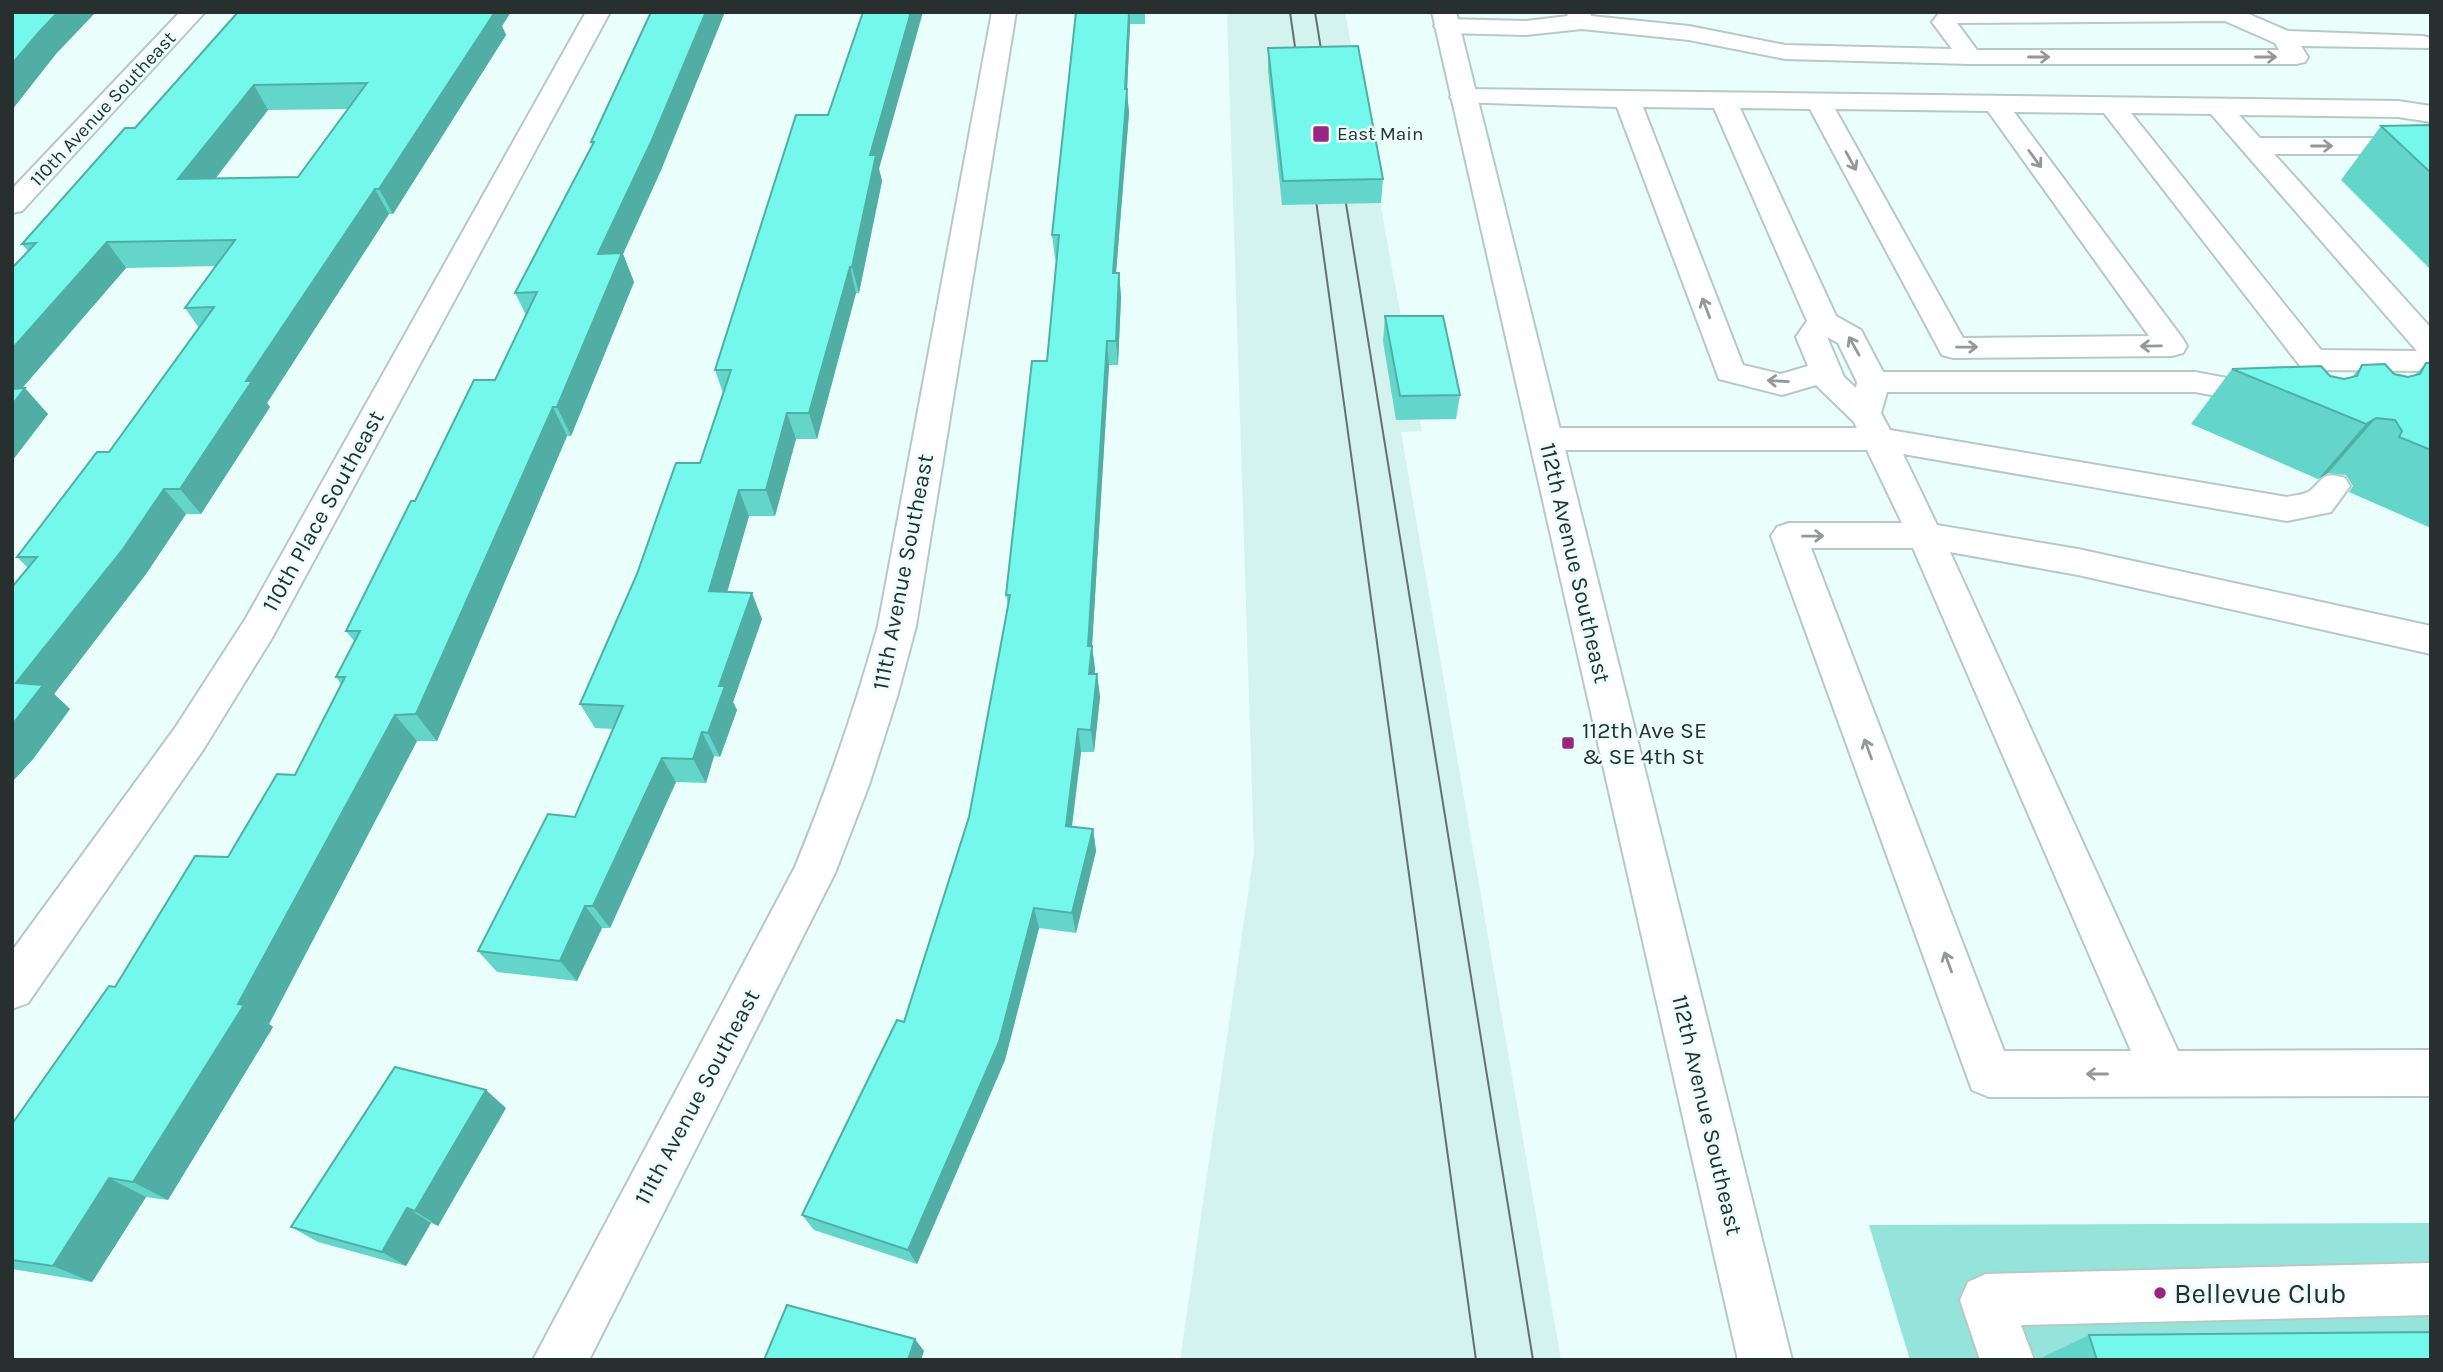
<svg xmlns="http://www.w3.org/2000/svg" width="2443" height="1372" font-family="Karla,sans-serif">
	<rect width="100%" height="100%" fill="#eafefb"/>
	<!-- built -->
	<path fill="#d4f2ee" d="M1227,12h118l77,419 -21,1 160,928h-381l74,-508z"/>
	<!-- green -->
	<path fill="#95e4db" d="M2431,1223v137h-521l-41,-135z"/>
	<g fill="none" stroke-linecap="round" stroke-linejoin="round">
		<!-- minor casing -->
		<g stroke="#b6c9c7" stroke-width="4">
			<g id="minor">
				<path d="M180,12h25l-183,199 -10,2v-24z"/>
				<path d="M586,12h24l-338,626 -69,112 -175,253 -16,6v-58l163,-223 71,-110z"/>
				<path d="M992,12h24l-100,614 -19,71 -28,88 -34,88 -246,487h-56l262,-493c33,-80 60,-159 83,-241z"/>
				<path d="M1566,12h24l1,4 98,10 96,19 167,4 -20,-27 8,-10h304l44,19 135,5 8,2v10l-130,-2 7,11 -3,5 -9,2h-326l-185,-5 -96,-19 -107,-11 -56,6 -80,-2 -8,-2 -4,-5 4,-5 8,-2 80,2 42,-5zM2225,21l50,22 4,7h-302l-20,-27z"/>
				<path d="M1463,89l935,12 33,5v16l-33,-5 -159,-2 21,23h171v16h-157l157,174v43l-119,-1 -11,-3 -197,-254 -90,-1 169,227 4,7 -4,7 -11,3 -219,2 -11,-3 -132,-246 -70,-1 96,208 25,14 22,42h312l69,13 14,8 5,7 -5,7 -11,4 -23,-10 -49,-9h-308l-6,21 9,17 397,67c7,-2 17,-2 23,-6 15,-13 12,-20 35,-13l5,8 -19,26 -44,9 -384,-67 34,71 141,24 353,77v28l-353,-79 -128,-23 228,499 253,-1v46l-442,1 -17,-7 -201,-554 6,-9 12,-4h113l-35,-73h-321l-12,-3 -4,-8 4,-8 12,-3h311l-3,-6 -38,-37 -34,10 -63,-16 -102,-272 -163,-5 -4,-5 4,-5zM1643,107l71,1 93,213 -11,16 12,29 -27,8 -38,-9zM1835,109l153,2 161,225 -186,2zM2131,113l80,1 206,237 -96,-1zM1827,337l11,6 19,39 -1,6 -12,-11zM1811,548h102l218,503h-127z"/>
				<path d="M2431,1263v52l-410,10 13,35h-54l-20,-60 8,-18 18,-8z"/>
			</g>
		</g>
		<!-- major casing -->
		<g stroke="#b6c9c7" stroke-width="4">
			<path id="major" d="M1432,12h24l336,1348h-54z"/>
		</g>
		<!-- minor -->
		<use href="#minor" fill="#fff" fill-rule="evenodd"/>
		<!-- major -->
		<use href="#major" fill="#fff" fill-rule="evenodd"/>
		<!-- tram -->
		<g stroke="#65716f" stroke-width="2">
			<path d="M1290,12l8,56"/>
			<path d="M1315,12l9,56"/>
			<path d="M1343,185l190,1175"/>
			<path d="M1314,186l162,1174"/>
		</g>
	</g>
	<!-- wall -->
	<g fill="#64d5ca" fill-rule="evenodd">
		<path d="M238,12h273l-9,14 4,9 -113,179h-4l-122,189 3,4 -69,107h-15l-40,60 -92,120 16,15 -37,50 -21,23v-195l16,-19 -11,-11 92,-105 90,-124 -14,-20 31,-42 -90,2 -104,120 26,26 -36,47v-193l16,-17 -6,-7 113,-116zM349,109l-51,68 -83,2 53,-69z"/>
		<path d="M651,12l11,156 -39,86 11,28 -63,154h-4l-130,305h-20l-148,283 4,3 -105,173 -22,-3 -54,85 -80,-13v-145l103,-137 113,-130 67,-82 46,-91 -5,-7 18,-36 -8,-10 69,-130 80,-121 31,-65 -11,-22 77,-147 -1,-4z"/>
		<path d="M1076,12h69v12h-15l-3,67 2,22 -13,160h3l2,24 -3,68h-9l-17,281 3,23 -1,5h3l3,23 -6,55h-13l-9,75 21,2 3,22 -20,82 -37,-5 -34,132 -88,204 -103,-34 -12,-15 102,-193 65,-205 39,-212 -2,-10 41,-234 10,-102h-2l-3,-24z"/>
		<path d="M1268,48l115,131 -2,24 -99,2 -14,-134z"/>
		<path d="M2431,125v145l-90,-90 40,-54z"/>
		<path d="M879,169l3,12 -23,112h-3l-39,146h-21l-21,77h-26l-22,76 35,27 -29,83 4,8 -17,47 -6,-1 -8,27 -30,-1 -66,146h-8l-25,53 -80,-9 -19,-21 97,-134 38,-88 -18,-1 -15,-24 120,-241 23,-70 -8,-23z"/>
		<path d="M1385,316l75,79 -4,24 -60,1 -13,-79z"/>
		<path d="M2426,363h5v165l-82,-36 4,-6 -7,-11 -18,-2 -10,6 -127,-55 41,-55 98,7 14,3 8,-2 10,-12 46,12 7,-2z"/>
		<path d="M506,1108l-68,118 -7,-3 -25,43 -88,-24 -27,-15z"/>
		<path d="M2089,1335l342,25h-387l-1,-3z"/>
	</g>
	<!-- shaded-wall -->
	<g fill="#51aea4">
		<path d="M58,12h38l-40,42 -44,56v-46l28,-33z"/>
		<path d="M487,12h24l-9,14 4,9 -113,179 -14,-25z"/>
		<path d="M706,12h19l-63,156 -39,86 11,28 -63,154 -14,-29 41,-153z"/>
		<path d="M911,12h12l-44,157 3,12 -23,112 -7,-26 18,-112z"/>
		<path d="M1129,12h1v12l-3,67 2,22 -15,184 -1,-24 12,-184z"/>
		<path d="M254,85l14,25 -73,95 -17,-26z"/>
		<path d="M375,189l14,25 -122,189 3,4 -69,107 -21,-25 66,-108z"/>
		<path d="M107,242l19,26 -114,132v-51z"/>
		<path d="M850,267l6,26 -39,146 -8,-26z"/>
		<path d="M1119,273l2,24 -3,68 -2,-24z"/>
		<path d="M1107,341l2,24 -17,282 3,22 -3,28 -3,-23 -1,-28z"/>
		<path d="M25,388l23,26 -36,47v-56z"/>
		<path d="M553,407l14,29 -130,305 -21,-27z"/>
		<path d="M787,413l9,26 -21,77 -9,-26z"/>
		<path d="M2376,418l-48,55 -10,6 48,-55z"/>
		<path d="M164,489l22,25 -40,60 -92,120 16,15 -37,50 -21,23v-57l4,-42z"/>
		<path d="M739,490l10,26 -29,101 -11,-26z"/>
		<path d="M752,593l10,26 -29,83 4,8 -17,47 -12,-24 11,-47z"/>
		<path d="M1097,674l3,23 -6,55 -3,-22z"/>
		<path d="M395,715l22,26 -148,283 4,3 -105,173 -35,-18 105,-178z"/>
		<path d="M1078,729l3,23 -12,95 -3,-21z"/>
		<path d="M702,732l12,24 -8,27 -13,-24z"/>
		<path d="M662,758l14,24 -66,146 -17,-22z"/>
		<path d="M1093,829l3,22 -20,82 -4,-20z"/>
		<path d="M585,906l17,22 -25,53 -17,-20z"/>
		<path d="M1034,908l5,20 -34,132 -88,204 -9,-14z"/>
		<path d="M486,1090l20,18 -68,118 -23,-15z"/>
		<path d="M109,1178l37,19 -54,85 -39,-16z"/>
		<path d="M407,1208l24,15 -25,43 -24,-14z"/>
		<path d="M915,1339l9,12 -3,9h-13z"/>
	</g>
	<!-- building -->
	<g fill="#74f8eb" stroke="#51aea4" stroke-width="2" fill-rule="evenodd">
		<path d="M12,12h46l-18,19 -28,33z"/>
		<path d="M238,12h257l-116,177h-4l-129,192h6l-72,108h-16l-41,60 -107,134 27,2 -31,40v-138l25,-30h-20l80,-105h12l105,-145 -29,1 50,-68 -128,2 -95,107v-81l24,-25 -14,1 103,-116h10zM367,83l-69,94 -120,2 76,-94z"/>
		<path d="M651,12h55l-54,128 -54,114 24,-1 -65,154h-4l-137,307 -21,1 -157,289 6,1 -111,177 -24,-4 -56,88 -41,-6v-136l97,-138 6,1 80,-131 33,1 49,-83 18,1 50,-98h-9l24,-46h-14l65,-130h4l59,-121h21l42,-88 -22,1 79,-151h-3z"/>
		<path d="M863,12h48l-41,143h6l-24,112h-2l-41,146h-22l-21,77h-27l-30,101 43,2 -33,93h6l-17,47 -6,-1 -9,27 -31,-1 -69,148h-8l-25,55 -82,-10 70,-137 27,3 48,-111 -43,-2 57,-130 39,-111h24l31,-93h-16l81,-255h32z"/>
		<path d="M1076,12h53l-4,77h2l-14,184h6l-3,68h-9l-19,305h4l-3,28h8l-6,56 -13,-1 -12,97 27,3 -21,84 -38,-5 -35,134 -91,208 -106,-35 95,-195 7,2 65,-205 41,-222h-4l26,-234h15l12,-126h-7z"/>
		<path d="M1358,46l25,133 -100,2 -15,-133z"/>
		<path d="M2431,125v48l-50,-47z"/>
		<path d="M1385,316h58l17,79 -60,1z"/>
		<path d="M2426,363h5v87l-32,-13 3,-6 -7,-11 -19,-2 -10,6 -134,-55 89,-3 9,10 14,3 13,-3 5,-11 23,-1 9,10 14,3 12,-3z"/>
		<path d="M25,388l-13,17v-16z"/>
		<path d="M395,1067l91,23 -71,121 -8,-3 -25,44 -91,-25z"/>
		<path d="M787,1305l128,34 -7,21h-144z"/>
		<path d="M2431,1332v28h-334l-8,-25z"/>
	</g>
	<!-- one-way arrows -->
	<defs><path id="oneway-shaft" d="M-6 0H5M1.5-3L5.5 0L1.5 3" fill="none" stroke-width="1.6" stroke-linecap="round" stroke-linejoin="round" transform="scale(1.75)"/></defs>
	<g stroke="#949897">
		<use href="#oneway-shaft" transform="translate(2039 57)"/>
		<use href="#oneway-shaft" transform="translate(2266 57)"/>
		<use href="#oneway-shaft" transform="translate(2322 146)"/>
		<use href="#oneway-shaft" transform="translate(2035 159) rotate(54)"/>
		<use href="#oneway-shaft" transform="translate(1851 161) rotate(61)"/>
		<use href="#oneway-shaft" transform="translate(1706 308) rotate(-111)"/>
		<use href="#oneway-shaft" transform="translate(1854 346) rotate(-119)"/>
		<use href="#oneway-shaft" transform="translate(2151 346) rotate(179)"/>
		<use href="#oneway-shaft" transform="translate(1967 347) rotate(-1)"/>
		<use href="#oneway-shaft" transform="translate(1778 381) rotate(-177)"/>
		<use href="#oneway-shaft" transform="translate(1813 536) rotate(-1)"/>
		<use href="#oneway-shaft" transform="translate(1868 749) rotate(-110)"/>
		<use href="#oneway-shaft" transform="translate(1948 962) rotate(-110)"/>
		<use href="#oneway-shaft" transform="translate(2097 1074) rotate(180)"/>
	</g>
	<!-- markers -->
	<g fill="#992683" stroke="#eafefb" stroke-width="2.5">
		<rect x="1312" y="125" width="18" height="18" rx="3.5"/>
		<rect x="1561" y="736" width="14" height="14" rx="3.5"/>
		<circle cx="2160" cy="1293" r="7"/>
	</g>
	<g text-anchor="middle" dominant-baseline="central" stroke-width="5" stroke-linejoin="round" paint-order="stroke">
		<!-- far-street labels -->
		<g font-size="19" fill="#28302f" stroke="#eafefb">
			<text transform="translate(103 109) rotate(-47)">110th Avenue Southeast</text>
		</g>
		<!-- far-poi labels -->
		<g font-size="19" fill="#28302f" stroke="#eafefb" text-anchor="start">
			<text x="1337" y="134">East Main</text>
		</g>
		<!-- street labels -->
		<g font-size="23" fill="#28302f" stroke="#eafefb">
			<text transform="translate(323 511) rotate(-61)">110th Place Southeast</text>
			<text transform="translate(1575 563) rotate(77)">112th Avenue Southeast</text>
			<text transform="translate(903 572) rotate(-79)">111th Avenue Southeast</text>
			<text transform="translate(697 1097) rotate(-62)">111th Avenue Southeast</text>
			<text transform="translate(1707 1115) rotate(77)">112th Avenue Southeast</text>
		</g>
		<!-- poi labels -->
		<g font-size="23" fill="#28302f" stroke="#eafefb" text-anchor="start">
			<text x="1582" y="730">112th Ave SE<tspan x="1582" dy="26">&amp; SE 4th St</tspan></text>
		</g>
		<!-- near-poi labels -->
		<g font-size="28" fill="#28302f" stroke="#eafefb" text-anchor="start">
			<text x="2174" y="1293">Bellevue Club</text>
		</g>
	</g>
	<!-- border -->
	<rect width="2443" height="1372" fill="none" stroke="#28302f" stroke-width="28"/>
</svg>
